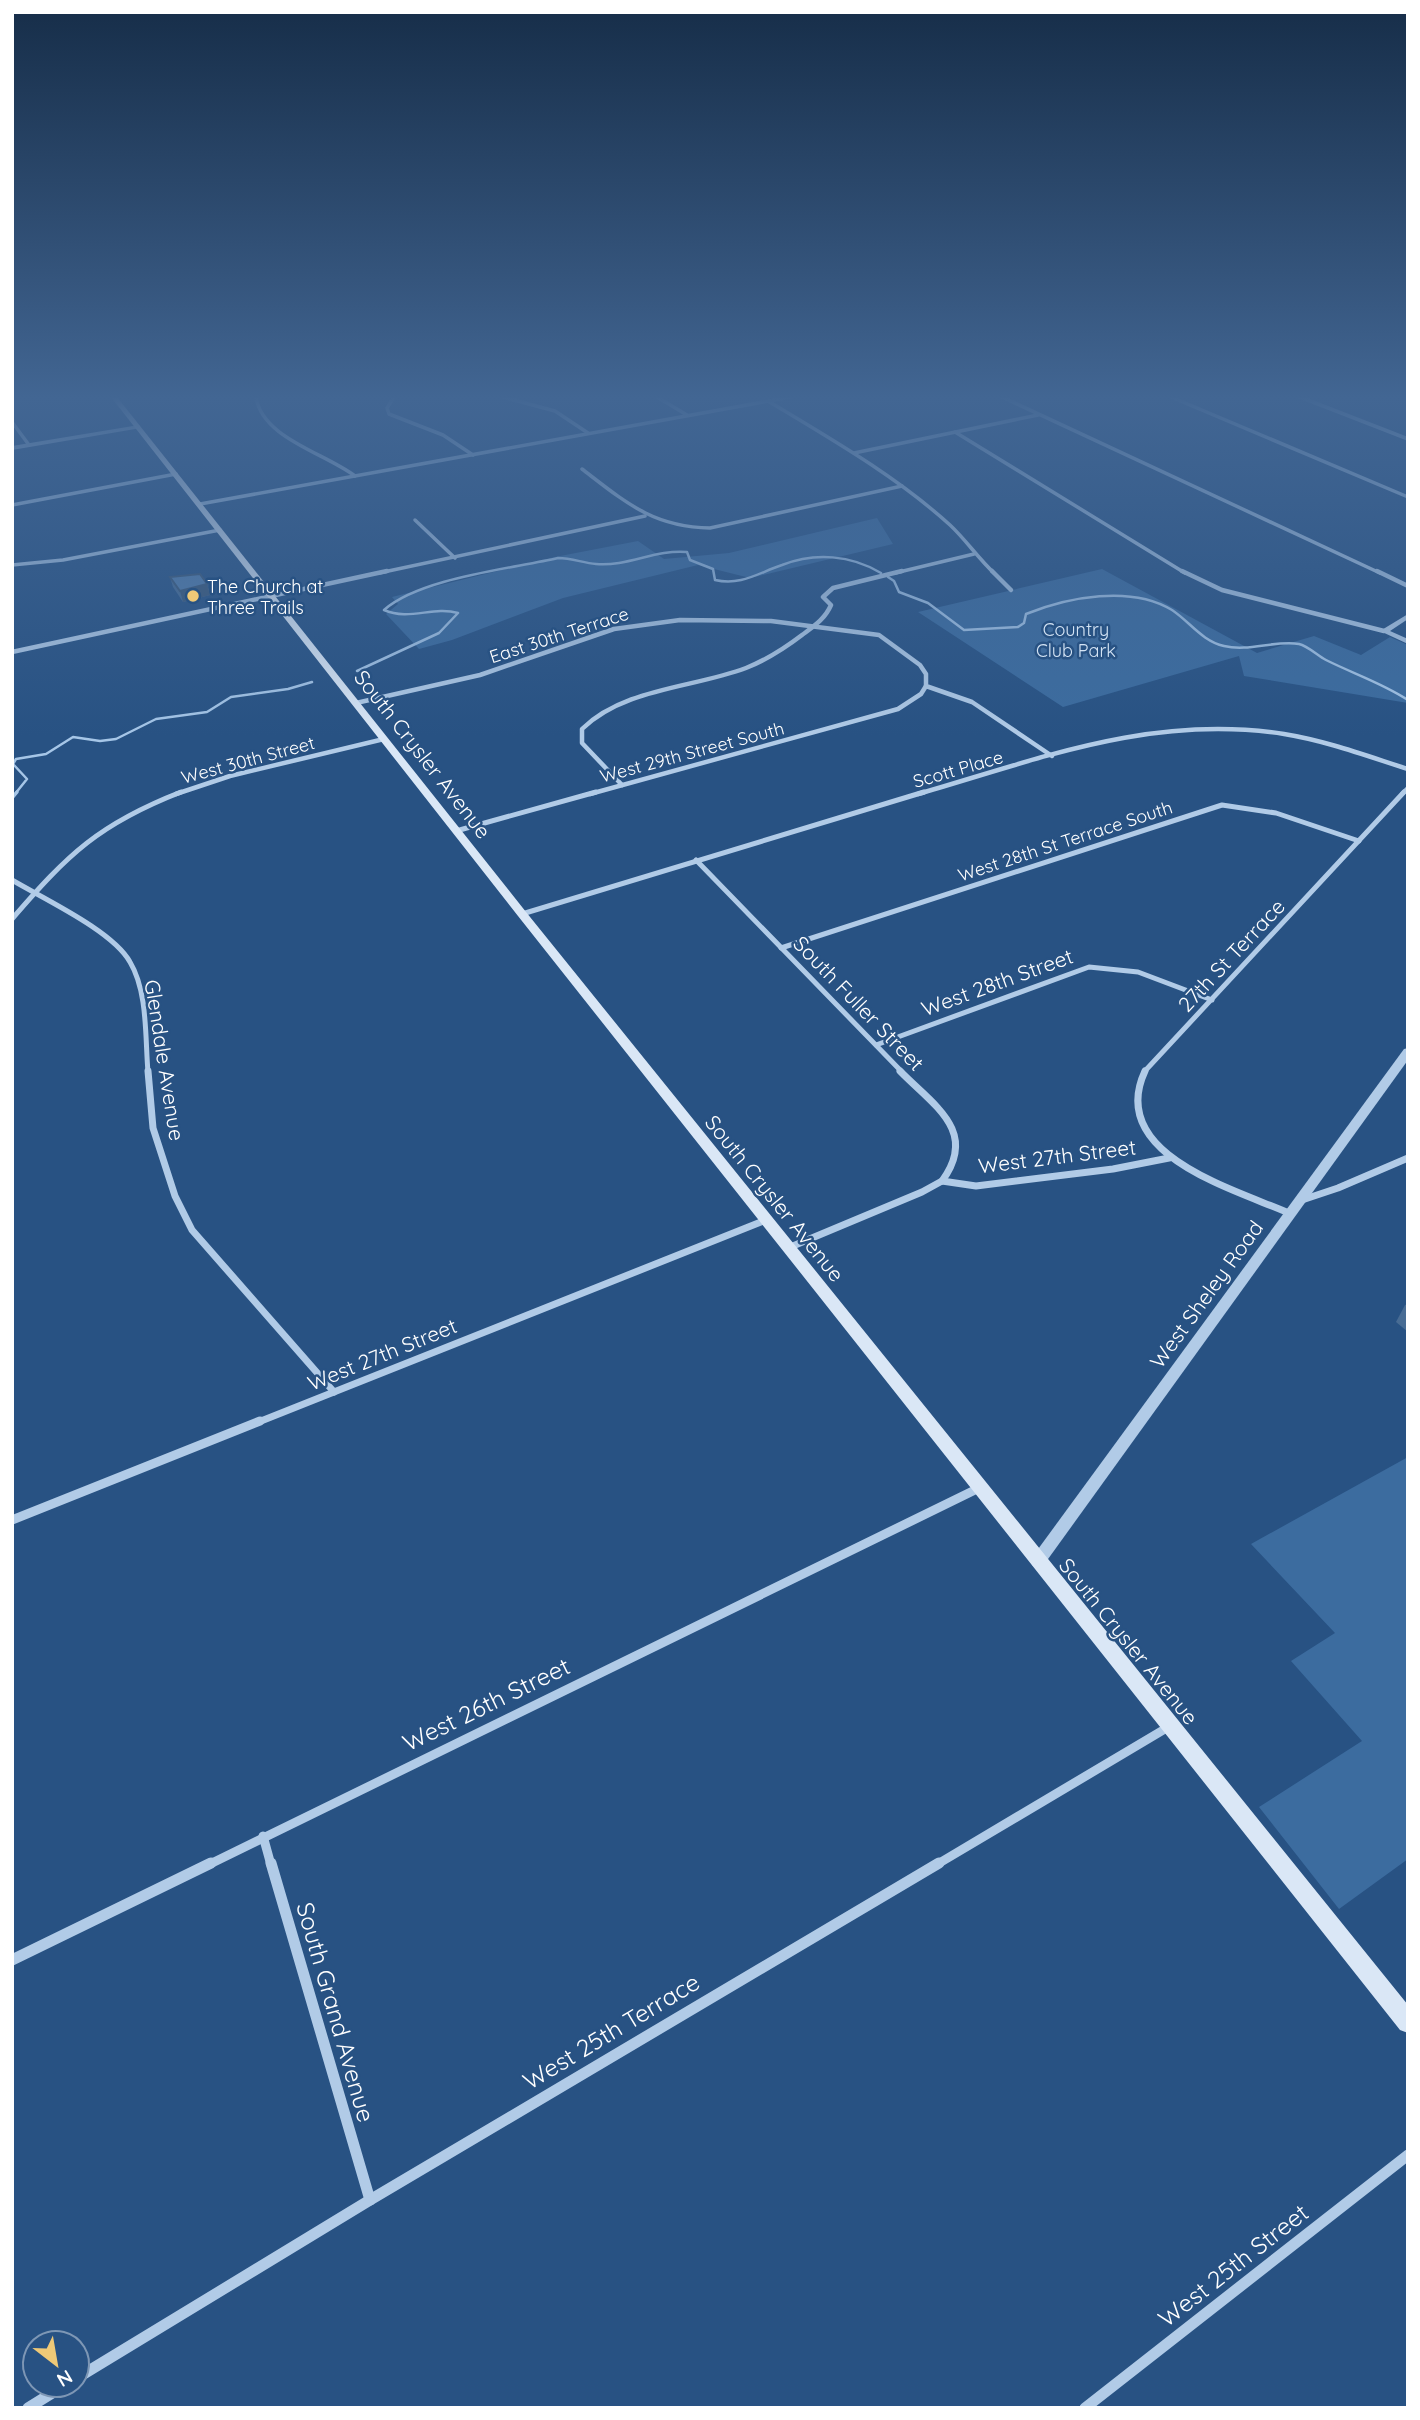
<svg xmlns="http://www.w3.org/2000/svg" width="1420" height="2420" font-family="Quicksand,sans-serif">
	<rect width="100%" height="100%" fill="#285283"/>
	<!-- green -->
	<g fill="#3c6c9f">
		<path d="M877,518l16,26 -143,34 -52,-13 -135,33 -111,42 -33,9 -33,-35 12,-10 -6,-7 163,-40 83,-16 26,18 65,-6z"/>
		<path d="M1102,569l155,84 57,-17 47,19 29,-18 18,8v58l-164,-27 -5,-20 -176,51 -145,-95z"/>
		<path d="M1408,1457v402l-69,50 -80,-102 103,-66 -71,-80 44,-28 -84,-89z"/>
	</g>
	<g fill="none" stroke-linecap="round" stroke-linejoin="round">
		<!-- stream-far1 -->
		<g stroke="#a6c6e7" stroke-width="2.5">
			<path d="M888,577l6,4 5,11 29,11 36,27 54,-3 6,-4 2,-9c42,-17 105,-29 146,-4 18,12 30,31 52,36 25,6 50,-6 75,-2 9,2 19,12 27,16 28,14 56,23 82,40"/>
			<path d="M357,671l82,-38 19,-20c-25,-7 -49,8 -74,-3 36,-32 126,-41 174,-52 14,0 25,5 38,6 31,3 60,-15 91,-12l3,8 23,9 2,11c26,6 43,-7 67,-15 33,-13 69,-10 99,8"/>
			<path d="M15,794l12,-15 -14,-15 3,-5 30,-5 27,-17 27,4 16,-2 40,-20 51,-7 24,-15 57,-8 24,-7"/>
		</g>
		<!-- stream -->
		<path stroke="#a6c6e7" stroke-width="3.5" d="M12,798l5,-6"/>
		<!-- minor-far5 -->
		<g stroke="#b1cbe7" stroke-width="3.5">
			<path d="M256,397c6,41 69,56 99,79"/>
			<path d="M394,397l-7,11 2,6 54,21 30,20"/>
			<path d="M503,397l52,14 33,22"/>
			<path d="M657,397l30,18"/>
			<path d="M1002,397l378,176"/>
			<path d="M1171,397l237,100"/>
			<path d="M1300,397l108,42"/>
			<path d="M768,401c63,38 128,75 182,124 16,15 28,33 44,48"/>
			<path d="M12,422l17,23"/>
			<path d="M955,432l230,141"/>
			<path d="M854,453l184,-38"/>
			<path d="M582,469c43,33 71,58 128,59l192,-42"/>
			<path d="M200,504l591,-107"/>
			<path d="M12,505l164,-31"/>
			<path d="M415,520l40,38"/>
			<path d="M12,565l51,-5 157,-30"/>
			<path d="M379,573l266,-57"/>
			<path d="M895,573l79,-19"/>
		</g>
		<!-- minor-far4 -->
		<g stroke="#b1cbe7" stroke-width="4.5">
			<path d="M992,571l19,19"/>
			<path d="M1182,571l40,19 162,41"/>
			<path d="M1377,571l31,15"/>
			<path d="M12,652l375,-81"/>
			<path d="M356,703l124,-28 134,-46 66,-9 91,1 108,14 41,30 6,9v12l46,16 80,54"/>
			<path d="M622,785l-40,-42v-14c42,-41 111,-41 164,-61 20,-8 39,-20 56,-33 12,-9 23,-16 29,-30l-8,-8 10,-9 69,-17"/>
			<path d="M176,794l54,-18 154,-37"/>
			<path d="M590,794l308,-85 23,-15 5,-8"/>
			<path d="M918,794c124,-36 235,-80 366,-60 43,7 83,22 124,35"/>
			<path d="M1402,794l6,-6"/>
		</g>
		<!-- minor-far3 -->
		<g stroke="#b1cbe7" stroke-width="5">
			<path d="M456,831l140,-39"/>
			<path d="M696,860l206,212"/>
			<path d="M12,880c32,19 101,51 118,82 18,30 15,76 18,110"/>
			<path d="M522,914l402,-122"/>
			<path d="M12,919c56,-65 87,-95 169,-127"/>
			<path d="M781,948l441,-143 54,8 83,28"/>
			<path d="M876,1045l213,-78 49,5 74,28"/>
			<path d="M1144,1072l260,-280"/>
		</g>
		<!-- minor-far2 -->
		<g stroke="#b1cbe7" stroke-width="7">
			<path d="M148,1071l5,57 22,68 17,34 142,162"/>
			<path d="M900,1071c33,34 79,60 42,110"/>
			<path d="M1145,1071c-39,84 90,118 146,143"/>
			<path d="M1302,1200l36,-12 70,-30"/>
			<path d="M788,1248l134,-56 20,-11 34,5 137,-17 56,-11"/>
			<path d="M256,1423l510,-203"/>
		</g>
		<!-- minor-far1 -->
		<g stroke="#b1cbe7" stroke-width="9">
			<path d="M12,1520l248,-99"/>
			<path d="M263,1836l8,29"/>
			<path d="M208,1865l771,-377"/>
			<path d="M936,1865l234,-139"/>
		</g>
		<!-- minor -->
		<g stroke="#b1cbe7" stroke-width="11">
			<path d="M271,1863l99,337"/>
			<path d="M12,1960l199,-97"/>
			<path d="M77,2378l293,-178 569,-337"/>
			<path d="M28,2408l37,-23"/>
			<path d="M1085,2408l323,-253"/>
		</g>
		<!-- tertiary -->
		<g fill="#b1cbe7" fill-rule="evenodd">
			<path d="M139,425l2,3 -129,22v-4z"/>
			<path d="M1408,614v5l-18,12 18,8v5l-28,-13z"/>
			<path d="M1408,1048v12l-365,506 -5,2 -5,-2 -3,-5 3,-5 371,-507z"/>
		</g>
		<!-- secondary -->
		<path fill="#dae7f6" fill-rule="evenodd" d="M111,397h6l409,515 882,1093v28l-8,-3 -882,-1114z"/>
	</g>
	<!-- wall -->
	<g fill="#486c94">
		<path d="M170,577l37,7 3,11 -27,7 -10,-15z"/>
		<path d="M1408,1304v28l-12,-10 9,-17z"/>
	</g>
	<!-- shaded-wall -->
	<path fill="#3b5878" d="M207,584l3,11 -27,7 -3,-11z"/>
	<!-- building -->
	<path fill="#547eac" stroke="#3b5878" stroke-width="2" d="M200,574l7,10 -27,7 -10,-14z"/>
	<!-- sky -->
	<linearGradient id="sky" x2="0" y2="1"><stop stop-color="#162d48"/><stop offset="0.54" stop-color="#426693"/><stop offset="1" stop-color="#426693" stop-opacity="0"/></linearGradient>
	<rect width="1420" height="736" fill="url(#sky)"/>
	<!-- markers -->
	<circle fill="#efc977" stroke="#285283" stroke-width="2.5" cx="193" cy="596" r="7"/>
	<g text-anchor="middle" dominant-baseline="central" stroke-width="5" stroke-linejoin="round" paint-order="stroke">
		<!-- far-poi labels -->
		<g font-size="18" fill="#fff" stroke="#285283" text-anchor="start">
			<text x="207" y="586">The Church at<tspan x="207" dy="21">Three Trails</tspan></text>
		</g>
		<!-- far-park labels -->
		<g font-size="18" fill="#d4e4f5" stroke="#285283">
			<text x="1076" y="629">Country<tspan x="1076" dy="21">Club Park</tspan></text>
		</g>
		<!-- far-street labels -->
		<g font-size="18" fill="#fff" stroke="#285283">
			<text transform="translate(559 635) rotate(-18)">East 30th Terrace</text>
			<text transform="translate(692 752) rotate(-15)">West 29th Street South</text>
			<text transform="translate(248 760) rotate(-15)">West 30th Street</text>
			<text transform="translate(958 769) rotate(-16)">Scott Place</text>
			<text transform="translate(1065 841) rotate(-18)">West 28th St Terrace South</text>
		</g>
		<!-- street labels -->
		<g font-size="21" fill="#fff" stroke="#285283">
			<text transform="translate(423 754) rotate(52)">South Crysler Avenue</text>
			<text transform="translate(1231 955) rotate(-47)">27th St Terrace</text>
			<text transform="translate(997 982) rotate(-20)">West 28th Street</text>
			<text transform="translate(859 1003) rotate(46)">South Fuller Street</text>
			<text transform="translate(165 1060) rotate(81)">Glendale Avenue</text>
			<text transform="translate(1057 1156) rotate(-7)">West 27th Street</text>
			<text transform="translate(775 1198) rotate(51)">South Crysler Avenue</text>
			<text transform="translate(1206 1294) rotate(-54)">West Sheley Road</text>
			<text transform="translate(382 1354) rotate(-22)">West 27th Street</text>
			<text transform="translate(1129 1641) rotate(51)">South Crysler Avenue</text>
		</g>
		<!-- near-street labels -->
		<g font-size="24" fill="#fff" stroke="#285283">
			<text transform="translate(486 1704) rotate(-26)">West 26th Street</text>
			<text transform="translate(336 2012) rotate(74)">South Grand Avenue</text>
			<text transform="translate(611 2031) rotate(-31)">West 25th Terrace</text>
			<text transform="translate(1233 2265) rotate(-38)">West 25th Street</text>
		</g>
	</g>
	<!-- border -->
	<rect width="1420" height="2420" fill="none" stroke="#ffffff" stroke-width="28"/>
	<!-- north arrow -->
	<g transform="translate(56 2364) rotate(149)"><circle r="33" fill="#285283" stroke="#7e97b5" stroke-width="2"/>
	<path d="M0-5L12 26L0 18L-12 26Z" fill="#efc977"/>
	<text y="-10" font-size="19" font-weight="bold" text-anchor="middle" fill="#ffffff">N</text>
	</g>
</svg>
